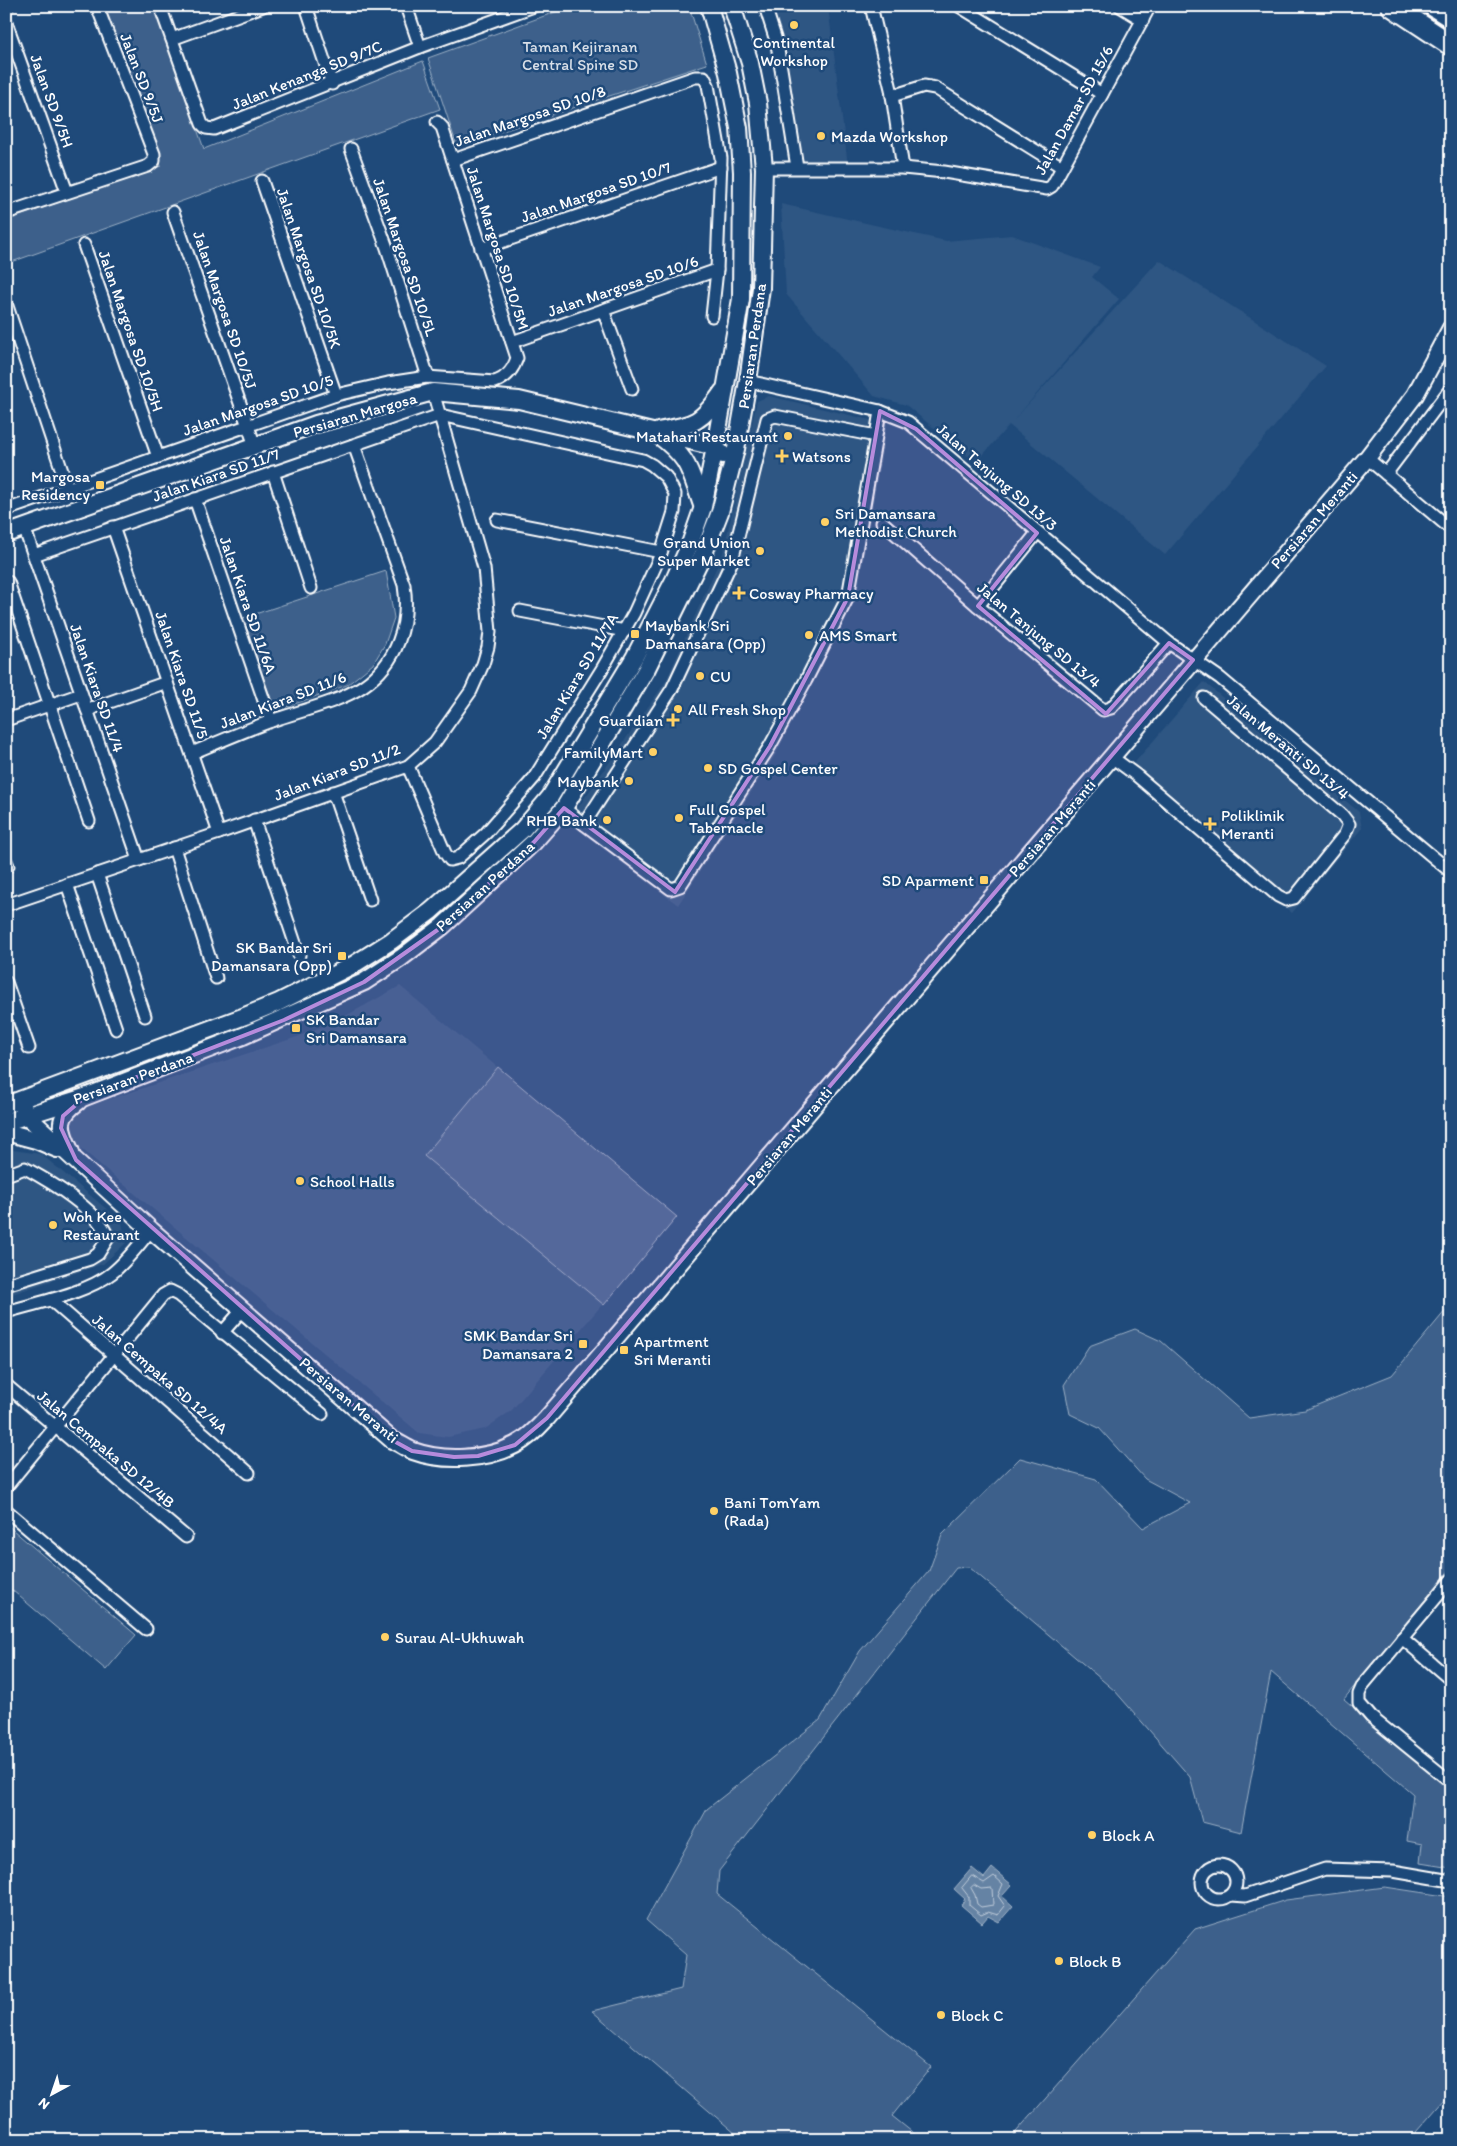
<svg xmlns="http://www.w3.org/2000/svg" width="1457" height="2146" font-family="Itim,sans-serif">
	<rect width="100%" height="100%" fill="#1f4a7a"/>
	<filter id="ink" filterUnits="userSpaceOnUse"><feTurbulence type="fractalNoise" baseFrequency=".02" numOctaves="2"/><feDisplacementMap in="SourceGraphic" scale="10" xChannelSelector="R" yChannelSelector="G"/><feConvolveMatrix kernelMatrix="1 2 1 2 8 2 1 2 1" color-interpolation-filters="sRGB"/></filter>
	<g filter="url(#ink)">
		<!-- built -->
		<g fill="#2e5683">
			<path d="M757,6h71l21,168 -56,-1 -29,-148z"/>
			<path d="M781,204l165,37 66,-6 88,32 -8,10 27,22 -106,122 146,-161 167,106 -161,189 -156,-130 -33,38 -70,-58 -32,-9 -88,-102z"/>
			<path d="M769,396l118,28 -30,170 -81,160 -98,151 -110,-83 98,-141 57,-128 34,-152z"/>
			<path d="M1204,682l155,130 3,16 -70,85 -168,-138z"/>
			<path d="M400,986l277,231 -166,194 -26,18 -37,8 -29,-4 -348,-293 -3,-12 9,-14 9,-7 211,-70 43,-18z"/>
			<path d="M6,1149l35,5 81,68 4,21 -23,21 -97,32z"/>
		</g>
		<!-- green -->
		<g fill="#3c618b" stroke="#9eb0c5">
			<path d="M102,6h52l50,143 219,-88 17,48 -434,155v-43l155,-55z"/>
			<path d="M572,6h117l18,58 -250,82 -29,-88z"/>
			<path d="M386,571l8,47 -9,26 -12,20 -26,21 -72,26 -32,-93z"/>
			<path d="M498,1067l179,150 -73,88 -180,-149z"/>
			<path d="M1451,1304v264l-107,131 107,92v77l-31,-5 2,-19 -15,-3 6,-47 -142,-122 -30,160 -39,-10 -12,-45 -75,-86 -146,-124 -13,1 -237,303 -2,23 214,173 -39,49 30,24h-179l-151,-129 89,-22 5,-34 -40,-35 61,-111 113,-89 40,-69 69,-80 13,-36 78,-77 76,21 47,49 47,-25 -45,-24 -46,-51 -29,-14 -6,-29 25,-39 46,-17 26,12 88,77 56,-8 87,-35z"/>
			<path d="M6,1524l130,111 -30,35 -100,-85z"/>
			<path d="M1385,1887l66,10v195l-42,48h-400l186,-211 91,-29z"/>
		</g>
		<!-- water -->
		<path fill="#6583a4" stroke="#a3b5c8" d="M972,1868l12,10 8,-10 20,17 -10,11 11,10 -14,16 -11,-6 -6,7 -21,-18 4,-6 -11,-10z"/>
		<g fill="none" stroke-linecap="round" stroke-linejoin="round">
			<!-- shore -->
			<g stroke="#c1cddb" stroke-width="1">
				<path d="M972,1876l12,7 10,-7 9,8 -5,12 7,10 -7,9 -10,-3 -7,3 -12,-10v-8l-7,-9z"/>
				<path d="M974,1885l7,4 11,-1 1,17 -12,2 -4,-3 -2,-9 -4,-7z"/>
			</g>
			<!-- street casing -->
			<g stroke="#fff" stroke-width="15">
				<g id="street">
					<path d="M160,6l42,118 4,4 8,1 206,-82 114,-41"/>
					<path d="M306,6l26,78"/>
					<path d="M406,6l14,41"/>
					<path d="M765,6l12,38 20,123"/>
					<path d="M871,6l20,83 12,79"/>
					<path d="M959,6l143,88"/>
					<path d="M1120,6l23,14"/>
					<path d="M6,8l2,-2"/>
					<path d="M6,22l61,170"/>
					<path d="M172,39l91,-33"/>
					<path d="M892,96l32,-10 11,2 127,79"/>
					<path d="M351,149l36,99 41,129"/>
					<path d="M453,160l242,-83h9l4,8 13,73 -4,112 -5,46"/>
					<path d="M764,168h139l41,4 103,17 5,-3 98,-180"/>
					<path d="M262,181l74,214"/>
					<path d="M173,212l82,234"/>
					<path d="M6,213l142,-47 6,-5v-7l-57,-148"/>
					<path d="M84,245l74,212"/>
					<path d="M481,249l240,-82"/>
					<path d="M6,303l62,186"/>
					<path d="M603,310l29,79"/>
					<path d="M512,342l205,-72"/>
					<path d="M748,381l132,30 28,11 261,221 51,35 231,194"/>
					<path d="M876,436l-101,-20 -8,3 -35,142 -60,128 -88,135 87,65 9,-3 90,-140 36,-66 42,-83 28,-161 4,-25"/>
					<path d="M1367,458l84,71"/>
					<path d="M273,472l38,116"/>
					<path d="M1386,474l65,-86"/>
					<path d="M195,499l76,222"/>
					<path d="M6,510l330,-115 52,-12 39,-6 68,5c12,-4 18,-12 22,-24l-75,-231 -5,-5"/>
					<path d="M497,520l164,32"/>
					<path d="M882,522l96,84 125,104 8,-2 58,-65"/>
					<path d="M24,527l115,333"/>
					<path d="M113,527l106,306"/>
					<path d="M34,555l406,-140 203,45 9,5 14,12 9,17 -1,18 -14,44 -26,57 -32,56 -68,109 -48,55 -28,25 -8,2 -5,-7 -37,-87"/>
					<path d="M8,582l81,239"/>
					<path d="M978,606l59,-73"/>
					<path d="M520,611l105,20"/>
					<path d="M87,710l80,-28"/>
					<path d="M6,720l75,-26"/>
					<path d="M192,753c27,-11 54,-23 82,-33 26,-9 66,-18 89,-34 34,-23 47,-62 41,-101l-50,-140"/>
					<path d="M1113,758l23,17 142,121 8,4 8,-2 51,-64 4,-10 -7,-9 -138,-117"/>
					<path d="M333,792l37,108"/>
					<path d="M564,808l20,16"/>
					<path d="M254,820l45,135"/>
					<path d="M174,848l42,130"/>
					<path d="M6,861l2,5"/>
					<path d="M97,874l48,142"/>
					<path d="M67,884l49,145"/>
					<path d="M6,905l213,-72 189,-67 27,-24 36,-51 12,-27 5,-17 2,-15 -6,-64 -51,-176"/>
					<path d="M6,982l23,66"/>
					<path d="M6,1175l19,-7c24,13 75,43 83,70l-10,16 -8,5 -84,26"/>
					<path d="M51,1300l198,173"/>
					<path d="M6,1312c31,-9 81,-19 106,-39 15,-12 27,-28 39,-43"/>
					<path d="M222,1333l21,-24"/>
					<path d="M6,1385l180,152"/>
					<path d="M6,1487l157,-192 7,-4 8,4 144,119"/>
					<path d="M6,1510l140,119"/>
					<path d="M1451,1580l-88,105 -4,9v9l12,14 80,65"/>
					<path d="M1402,1638l49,42"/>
					<circle cx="1219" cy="1882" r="17"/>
					<path d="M1232,1895l13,1 80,-27 68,2 58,10"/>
				</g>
			</g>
			<!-- secondary casing -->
			<g stroke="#fff" stroke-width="20">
				<g id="secondary">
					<path d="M658,431c37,-7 43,-8 65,-40"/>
					<path d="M658,435c32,24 31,34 44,70"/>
					<path d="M6,534l310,-110 117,-32 86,8 196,47 8,8"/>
					<path d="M21,1100l5,15 125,115 241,210c7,3 14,8 21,11 30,11 73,9 102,-6 12,-6 23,-17 32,-27l820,-960 48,-63 36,-67"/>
					<path d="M6,1105l239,-89 34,-14 74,-37 38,-24 40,-30 91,-81 28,-33 84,-139 40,-78 16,-36 13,-37 12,-60 26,-148 1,-127 -3,-44 -11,-55 -19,-67"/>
					<path d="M6,1122l79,-25 158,-61 121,-54 37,-24 42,-32 91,-84 30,-34 82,-138 60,-122 14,-36 16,-63 12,-68 13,-93 3,-120 -6,-65 -8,-40 -18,-57"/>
					<path d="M6,1132l30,8 21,9"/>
					<path d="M71,1152c-12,-24 -15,-35 8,-51"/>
				</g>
			</g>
			<!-- highway casing -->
			<g stroke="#fff" stroke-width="24">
				<g id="highway">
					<path d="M1392,6l59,39"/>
					<path d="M1434,6l17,11"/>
				</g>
			</g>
			<!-- street -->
			<use href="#street" stroke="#1f4a7a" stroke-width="11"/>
			<!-- secondary -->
			<use href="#secondary" stroke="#1f4a7a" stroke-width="16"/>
			<!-- highway -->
			<use href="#highway" stroke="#1f4a7a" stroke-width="20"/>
		</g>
	</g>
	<!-- marked area -->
	<path fill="#b68bdc" fill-opacity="0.2" stroke="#b68bdc" stroke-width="4" stroke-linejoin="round" d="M880,411l36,18 121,104 -59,73 128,108 63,-71 24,17 -646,758 -32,27 -37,11 -24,1 -42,-6 -20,-11 -316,-280 -15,-32 2,-12 22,-19 199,-77 80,-38 79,-56 91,-84 30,-34 111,84 95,-146 78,-149z"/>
	<!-- markers -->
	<g fill="#ffd166" stroke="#1f4a7a" stroke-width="2">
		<circle cx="794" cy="25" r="5"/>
		<circle cx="821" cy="136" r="5"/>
		<circle cx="788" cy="436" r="5"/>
		<path d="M779.5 448.5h5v5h5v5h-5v5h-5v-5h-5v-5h5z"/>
		<rect x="95" y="480" width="10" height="10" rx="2.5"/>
		<circle cx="825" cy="522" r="5"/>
		<circle cx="760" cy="551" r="5"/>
		<path d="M736.5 585.5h5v5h5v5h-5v5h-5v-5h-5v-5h5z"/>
		<rect x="630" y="629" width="10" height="10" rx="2.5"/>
		<circle cx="809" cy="635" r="5"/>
		<circle cx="700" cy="676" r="5"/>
		<circle cx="678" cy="709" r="5"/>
		<path d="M670.5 712.5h5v5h5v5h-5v5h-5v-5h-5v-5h5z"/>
		<circle cx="653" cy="752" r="5"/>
		<circle cx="708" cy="768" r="5"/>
		<circle cx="629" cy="781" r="5"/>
		<circle cx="679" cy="818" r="5"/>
		<circle cx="607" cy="820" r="5"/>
		<path d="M1207.5 816.5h5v5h5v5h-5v5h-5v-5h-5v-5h5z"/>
		<rect x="979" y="875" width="10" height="10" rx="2.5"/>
		<rect x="337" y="951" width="10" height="10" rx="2.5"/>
		<rect x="291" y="1023" width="10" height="10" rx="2.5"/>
		<circle cx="300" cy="1181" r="5"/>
		<circle cx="53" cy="1225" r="5"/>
		<rect x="578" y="1339" width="10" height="10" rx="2.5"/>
		<rect x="619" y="1345" width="10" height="10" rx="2.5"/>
		<circle cx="714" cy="1511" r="5"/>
		<circle cx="385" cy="1637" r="5"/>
		<circle cx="1092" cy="1835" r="5"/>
		<circle cx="1059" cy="1961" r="5"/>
		<circle cx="941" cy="2015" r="5"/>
	</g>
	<g text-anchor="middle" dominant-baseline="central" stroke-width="5" stroke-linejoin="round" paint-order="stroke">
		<!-- poi labels -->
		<g font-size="16" fill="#fff" stroke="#1f4a7a" text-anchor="start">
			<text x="794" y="42" text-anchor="middle">Continental<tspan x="794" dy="18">Workshop</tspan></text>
			<text x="831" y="136">Mazda Workshop</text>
			<text x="778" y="436" text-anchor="end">Matahari Restaurant</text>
			<text x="792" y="456">Watsons</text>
			<text x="90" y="476" text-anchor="end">Margosa<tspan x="90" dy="18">Residency</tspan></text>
			<text x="835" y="513">Sri Damansara<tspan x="835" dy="18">Methodist Church</tspan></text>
			<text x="750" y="542" text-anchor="end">Grand Union<tspan x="750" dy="18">Super Market</tspan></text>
			<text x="749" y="593">Cosway Pharmacy</text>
			<text x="645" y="625">Maybank Sri<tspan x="645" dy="18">Damansara (Opp)</tspan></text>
			<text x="819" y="635">AMS Smart</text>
			<text x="710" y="676">CU</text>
			<text x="688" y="709">All Fresh Shop</text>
			<text x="663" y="720" text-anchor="end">Guardian</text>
			<text x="643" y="752" text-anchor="end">FamilyMart</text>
			<text x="718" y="768">SD Gospel Center</text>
			<text x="619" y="781" text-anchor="end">Maybank</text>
			<text x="689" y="809">Full Gospel<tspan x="689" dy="18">Tabernacle</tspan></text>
			<text x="1221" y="815">Poliklinik<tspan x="1221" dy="18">Meranti</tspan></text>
			<text x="597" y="820" text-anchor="end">RHB Bank</text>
			<text x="974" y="880" text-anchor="end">SD Aparment</text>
			<text x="332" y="947" text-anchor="end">SK Bandar Sri<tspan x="332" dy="18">Damansara (Opp)</tspan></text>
			<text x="306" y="1019">SK Bandar<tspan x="306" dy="18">Sri Damansara</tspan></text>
			<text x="310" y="1181">School Halls</text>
			<text x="63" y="1216">Woh Kee<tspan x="63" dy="18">Restaurant</tspan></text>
			<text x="573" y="1335" text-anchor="end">SMK Bandar Sri<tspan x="573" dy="18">Damansara 2</tspan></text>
			<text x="634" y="1341">Apartment<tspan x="634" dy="18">Sri Meranti</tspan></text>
			<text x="724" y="1502">Bani TomYam<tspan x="724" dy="18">(Rada)</tspan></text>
			<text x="395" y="1637">Surau Al-Ukhuwah</text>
			<text x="1102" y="1835">Block A</text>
			<text x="1069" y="1961">Block B</text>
			<text x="951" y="2015">Block C</text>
		</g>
		<!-- park labels -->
		<g font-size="16" fill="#d8dfe8" stroke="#1f4a7a">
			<text x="580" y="46">Taman Kejiranan<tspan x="580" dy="18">Central Spine SD</tspan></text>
		</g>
		<!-- street labels -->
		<g font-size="16" fill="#fff" stroke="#1f4a7a">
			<text transform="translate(307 75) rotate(-22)">Jalan Kenanga SD 9/7C</text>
			<text transform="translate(142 78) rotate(69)">Jalan SD 9/5J</text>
			<text transform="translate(52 101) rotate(70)">Jalan SD 9/5H</text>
			<text transform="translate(1074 110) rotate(-61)">Jalan Damar SD 15/6</text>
			<text transform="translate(530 116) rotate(-19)">Jalan Margosa SD 10/8</text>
			<text transform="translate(596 192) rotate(-19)">Jalan Margosa SD 10/7</text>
			<text transform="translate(498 248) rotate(72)">Jalan Margosa SD 10/5M</text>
			<text transform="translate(405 257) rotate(71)">Jalan Margosa SD 10/5L</text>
			<text transform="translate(309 268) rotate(71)">Jalan Margosa SD 10/5K</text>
			<text transform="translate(623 286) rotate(-19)">Jalan Margosa SD 10/6</text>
			<text transform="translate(225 310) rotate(71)">Jalan Margosa SD 10/5J</text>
			<text transform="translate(131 331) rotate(71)">Jalan Margosa SD 10/5H</text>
			<text transform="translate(752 346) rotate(-82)">Persiaran Perdana</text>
			<text transform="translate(258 405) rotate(-19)">Jalan Margosa SD 10/5</text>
			<text transform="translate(355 415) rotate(-16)">Persiaran Margosa</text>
			<text transform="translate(216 475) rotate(-19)">Jalan Kiara SD 11/7</text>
			<text transform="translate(997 477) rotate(41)">Jalan Tanjung SD 13/3</text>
			<text transform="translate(1314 520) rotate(-49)">Persiaran Meranti</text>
			<text transform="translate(248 605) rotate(71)">Jalan Kiara SD 11/6A</text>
			<text transform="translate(1039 635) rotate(40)">Jalan Tanjung SD 13/4</text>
			<text transform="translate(182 675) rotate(71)">Jalan Kiara SD 11/5</text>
			<text transform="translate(577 676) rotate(-59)">Jalan Kiara SD 11/7A</text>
			<text transform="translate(97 688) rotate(71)">Jalan Kiara SD 11/4</text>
			<text transform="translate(283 700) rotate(-21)">Jalan Kiara SD 11/6</text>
			<text transform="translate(1288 747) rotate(40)">Jalan Meranti SD 13/4</text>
			<text transform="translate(337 772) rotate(-21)">Jalan Kiara SD 11/2</text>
			<text transform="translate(1052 828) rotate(-49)">Persiaran Meranti</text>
			<text transform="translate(485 886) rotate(-42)">Persiaran Perdana</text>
			<text transform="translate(133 1078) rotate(-20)">Persiaran Perdana</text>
			<text transform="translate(789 1136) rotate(-50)">Persiaran Meranti</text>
			<text transform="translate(160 1374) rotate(41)">Jalan Cempaka SD 12/4A</text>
			<text transform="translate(349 1400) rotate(40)">Persiaran Meranti</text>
			<text transform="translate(106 1449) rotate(40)">Jalan Cempaka SD 12/4B</text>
		</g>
	</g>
	<!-- margin -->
	<rect width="1457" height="2146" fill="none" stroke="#1f4a7a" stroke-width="25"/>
	<rect x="12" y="12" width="1432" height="2121" fill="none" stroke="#fff" stroke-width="2" filter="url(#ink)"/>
	<!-- north arrow -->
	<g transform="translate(52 2094) rotate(220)" stroke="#1f4a7a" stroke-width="4" paint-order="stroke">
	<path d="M0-4L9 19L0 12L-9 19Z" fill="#ffffff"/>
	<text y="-8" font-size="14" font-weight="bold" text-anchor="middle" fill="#ffffff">N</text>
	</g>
</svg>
